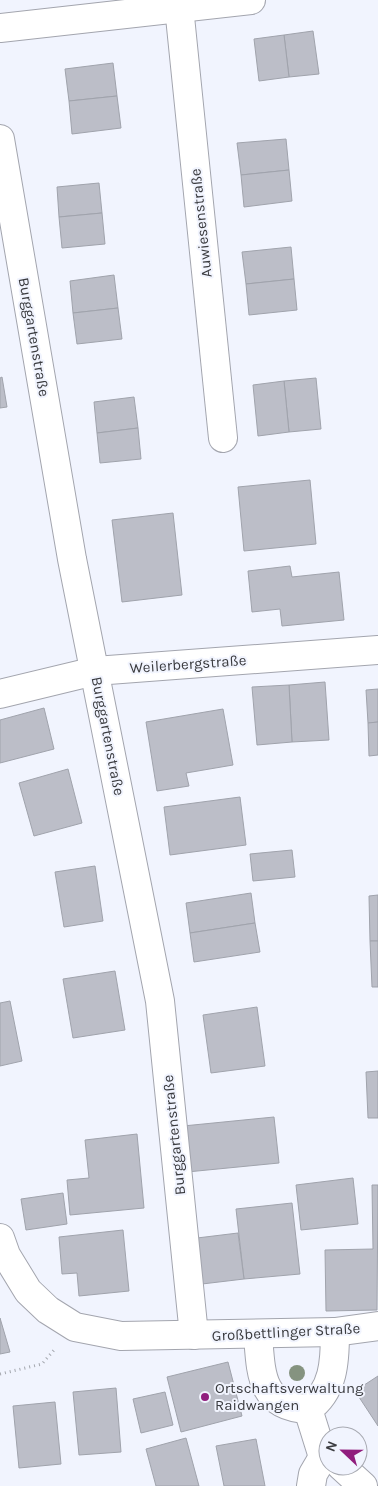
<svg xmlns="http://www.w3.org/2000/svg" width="378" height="1486" font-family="Karla,sans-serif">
	<rect width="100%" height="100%" fill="#f1f4fe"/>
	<!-- building -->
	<g fill="#bcbec8" stroke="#a0a3ac">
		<path d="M313,31l6,43 -30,3 -5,-42z"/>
		<path d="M284,35l5,42 -30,4 -5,-42z"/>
		<path d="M113,63l4,33 -48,5 -4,-32z"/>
		<path d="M117,96l4,32 -49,6 -3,-33z"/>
		<path d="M286,139l3,31 -48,5 -4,-32z"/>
		<path d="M289,170l3,31 -48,6 -3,-32z"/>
		<path d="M99,183l3,30 -43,4 -2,-30z"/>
		<path d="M102,213l3,31 -43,4 -3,-31z"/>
		<path d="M291,247l3,32 -48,5 -4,-32z"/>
		<path d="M114,275l4,33 -45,5 -3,-32z"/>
		<path d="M294,279l3,31 -48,5 -3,-31z"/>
		<path d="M118,308l4,31 -45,5 -4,-31z"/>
		<path d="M2,377l5,30 -7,1v-30z"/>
		<path d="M316,378l5,51 -32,3 -5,-51z"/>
		<path d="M284,381l5,51 -31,4 -5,-51z"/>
		<path d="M134,397l4,31 -41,5 -3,-31z"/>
		<path d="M138,428l3,31 -41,4 -3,-30z"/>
		<path d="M310,480l6,64 -72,7 -6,-64z"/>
		<path d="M173,513l9,82 -60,7 -10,-82z"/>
		<path d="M290,566l2,11 47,-5 5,48 -62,6 -2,-17 -28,3 -4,-41z"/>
		<path d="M325,682l4,58 -37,2 -3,-57z"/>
		<path d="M289,685l3,57 -35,3 -5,-58z"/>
		<path d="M378,689v33l-10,1 -2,-33z"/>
		<path d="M44,708l10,41 -54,14v-43z"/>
		<path d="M223,709l10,56 -47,8 3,13 -32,5 -11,-69z"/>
		<path d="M378,722v33l-9,1 -1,-33z"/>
		<path d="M68,769l14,54 -48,13 -15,-53z"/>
		<path d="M240,797l6,48 -76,10 -6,-48z"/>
		<path d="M292,850l3,27 -42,4 -3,-27z"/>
		<path d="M95,866l8,55 -39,6 -9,-55z"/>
		<path d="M251,893l4,30 -65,10 -4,-30z"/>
		<path d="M378,895v46h-8l-1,-45z"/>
		<path d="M255,923l5,29 -66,10 -4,-29z"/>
		<path d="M370,941h8v46h-6z"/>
		<path d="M115,971l10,59 -52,8 -10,-59z"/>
		<path d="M10,1001l12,60 -22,5v-63z"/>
		<path d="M257,1007l8,59 -54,7 -8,-58z"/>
		<path d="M378,1071v47h-10l-2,-46z"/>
		<path d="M274,1117l5,46 -92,9 -4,-46z"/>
		<path d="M137,1134l7,74 -74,7 -3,-35 22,-2 -4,-38z"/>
		<path d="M353,1178l5,46 -57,6 -5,-45z"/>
		<path d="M372,1185h6l-1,125 -51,1 -1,-61 48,-1z"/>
		<path d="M63,1193l4,31 -41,6 -5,-31z"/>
		<path d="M292,1203l8,71 -56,5 -8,-70z"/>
		<path d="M123,1230l6,61 -50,5 -2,-23 -15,1 -3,-37z"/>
		<path d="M238,1233l6,46 -42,5 -5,-46z"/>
		<path d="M0,1318l10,34 -10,2z"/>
		<path d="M228,1362l14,54 -61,16 -14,-55z"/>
		<path d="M378,1376v50l-23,-35z"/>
		<path d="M116,1388l5,64 -42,3 -6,-63z"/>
		<path d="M165,1392l8,33 -32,8 -8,-34z"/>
		<path d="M55,1402l6,62 -42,4 -6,-62z"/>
		<path d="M186,1438l13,48h-43l-10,-37z"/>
		<path d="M256,1439l9,47h-41l-8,-40z"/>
	</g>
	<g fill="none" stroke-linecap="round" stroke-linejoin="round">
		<!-- minor casing -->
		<g stroke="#a3a5ae" stroke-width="30">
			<g id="minor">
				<path d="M179,7l44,431"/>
				<path d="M0,28l251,-28"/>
				<path d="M0,139l72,420 88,442 34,334"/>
				<path d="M0,694l95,-23 283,-21"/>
				<path d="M0,1238l6,17 22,36 20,19 27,17 46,9 214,-4 43,-6"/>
				<path d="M258,1335c3,38 2,72 50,74"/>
				<path d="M328,1459l-5,-2 -15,-48c26,-18 27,-48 27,-77"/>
				<path d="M341,1466l22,20"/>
				<path d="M311,1486l2,-12 10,-17"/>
			</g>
		</g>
		<!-- path -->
		<path stroke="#a4a7ae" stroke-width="3" stroke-dasharray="1 4" stroke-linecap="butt" d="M0,1374l42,-10 12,-14"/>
		<!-- minor -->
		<use href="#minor" stroke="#fff" stroke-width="28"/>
	</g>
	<!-- trees -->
	<circle fill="#859380" cx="297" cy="1373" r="8"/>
	<!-- markers -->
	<circle fill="#901d7d" stroke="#f1f4fe" stroke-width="2" cx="205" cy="1397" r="5"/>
	<g text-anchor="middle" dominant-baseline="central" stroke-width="4" stroke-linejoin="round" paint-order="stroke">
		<!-- street labels -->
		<g font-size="15" fill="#3a3b3f" stroke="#f1f4fe">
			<text transform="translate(201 223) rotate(-96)">Auwiesenstraße</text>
			<text transform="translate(34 337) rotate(80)">Burggartenstraße</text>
			<text transform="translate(188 664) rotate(-4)">Weilerbergstraße</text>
			<text transform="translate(108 736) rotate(79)">Burggartenstraße</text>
			<text transform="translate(174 1135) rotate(-96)">Burggartenstraße</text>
			<text transform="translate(286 1332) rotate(-3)">Großbettlinger Straße</text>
		</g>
		<!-- poi labels -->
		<g font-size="15" fill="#3a3b3f" stroke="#f1f4fe" text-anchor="start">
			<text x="215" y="1388">Ortschaftsverwaltung<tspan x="215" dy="17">Raidwangen</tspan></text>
		</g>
	</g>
	<!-- north arrow -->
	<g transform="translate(343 1451) rotate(292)"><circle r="24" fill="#f1f4fe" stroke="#a8aab2"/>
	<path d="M0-4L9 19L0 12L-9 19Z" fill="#901d7d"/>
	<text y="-8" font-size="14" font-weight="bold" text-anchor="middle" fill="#3a3b3f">N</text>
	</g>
</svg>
